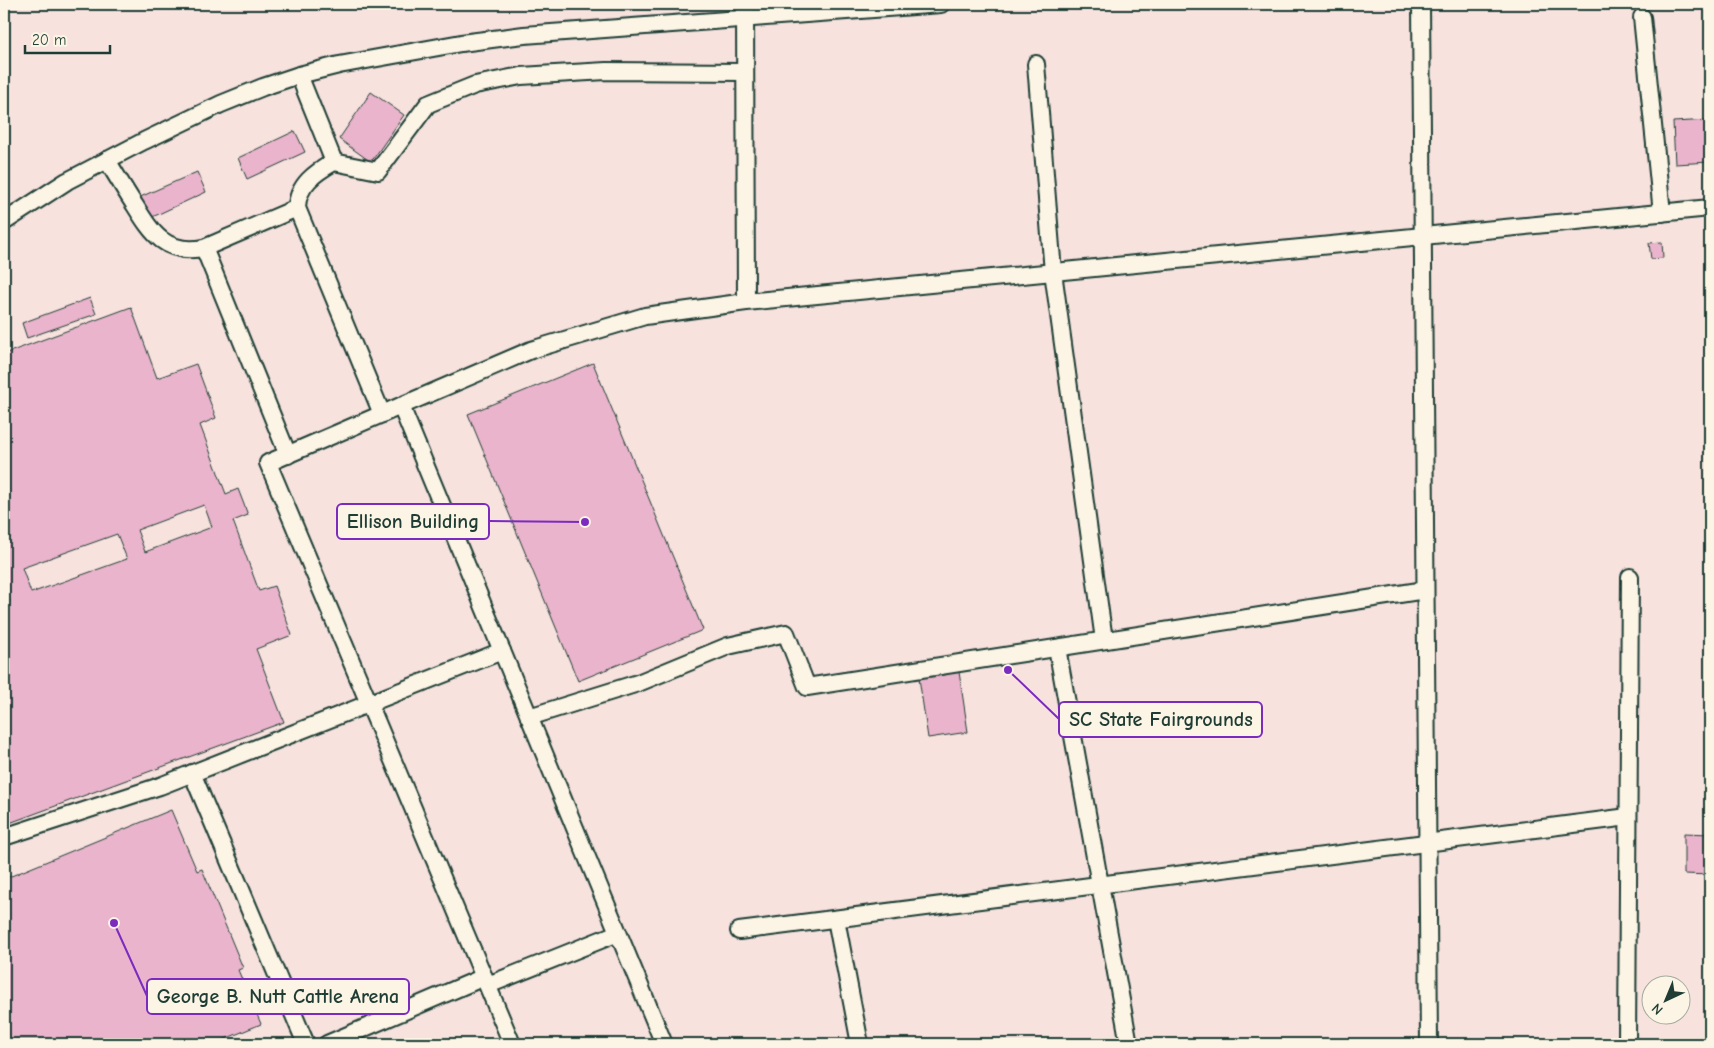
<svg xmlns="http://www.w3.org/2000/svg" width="1714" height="1048" font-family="'Comic Neue',sans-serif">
	<rect width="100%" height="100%" fill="#f7e2de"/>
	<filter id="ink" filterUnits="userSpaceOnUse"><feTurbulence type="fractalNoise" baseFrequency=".02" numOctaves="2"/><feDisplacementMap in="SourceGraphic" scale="10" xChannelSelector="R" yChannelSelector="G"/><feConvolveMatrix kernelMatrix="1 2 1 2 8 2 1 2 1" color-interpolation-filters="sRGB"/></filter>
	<g filter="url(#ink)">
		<!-- building -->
		<g fill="#eab4cc" stroke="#1f3d34" fill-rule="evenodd">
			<path d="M371,92l33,23 -33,47 -32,-23z"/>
			<path d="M1710,120v42l-35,2 -2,-42z"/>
			<path d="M295,131l10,21 -58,27 -9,-21z"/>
			<path d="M197,172l9,20 -58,27 -10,-21z"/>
			<path d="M1662,242l1,16 -12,1 -2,-16z"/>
			<path d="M90,298l6,16 -69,24 -5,-15z"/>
			<path d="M131,307l26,71 39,-14 20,54 -16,7 26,69 12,-5 10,26 -15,6 26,70 15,-5 18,49 -36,14 28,73 -280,103v-221l6,-3 -6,-15v-232zM204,505l8,22 -67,25 -8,-22zM117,534l10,25 -96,34 -9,-25z"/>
			<path d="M593,363l110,267 -125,51 -110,-267z"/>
			<path d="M959,672l9,60 -40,6 -9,-60z"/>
			<path d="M171,810l26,61 5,-2 41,99 -5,2 23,54 -48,20h-209v-165z"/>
			<path d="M1684,833l26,1v41l-26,-1z"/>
		</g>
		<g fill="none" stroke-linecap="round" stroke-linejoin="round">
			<!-- service casing -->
			<g stroke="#1f3d34" stroke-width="20">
				<g id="service">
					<path d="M745,4l1,298"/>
					<path d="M1421,4l8,1040"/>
					<path d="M1642,17l20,196"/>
					<path d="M1036,64l17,208 51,368"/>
					<path d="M299,75l35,87"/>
					<path d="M107,160c9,15 18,30 27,44 18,29 31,51 70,44l93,-40"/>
					<path d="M4,222l63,-41 77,-40 77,-37 42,-17 36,-12 40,-10 122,-22 63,-8 417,-31"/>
					<path d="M204,248l84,207"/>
					<path d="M401,406l263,638"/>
					<path d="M382,414l-85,-206c0,-23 19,-36 37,-46l44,9 50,-67 47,-19 46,-9 85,-5 139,1"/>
					<path d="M1057,648l72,396"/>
					<path d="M529,717l109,-34 90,-37 58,-13 21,54 618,-97"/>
					<path d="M192,773l114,271"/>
					<path d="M4,837l156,-51 342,-135"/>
					<path d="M836,919l24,125"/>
					<path d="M739,931l889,-114"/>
					<path d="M488,985l130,-52"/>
					<path d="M327,1044l157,-67"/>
					<path d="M512,1044l-244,-581 263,-113 114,-34 101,-14 964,-94"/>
					<path d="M1627,1044l3,-467"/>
				</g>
			</g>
			<!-- service -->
			<use href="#service" stroke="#fcf5e5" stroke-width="16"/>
		</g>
	</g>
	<!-- callouts -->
	<path fill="none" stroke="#7b2cbf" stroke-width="2" d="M585 522L489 521M1008 670L1059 719M114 923L147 996"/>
	<g fill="#7b2cbf" stroke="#fcf5e5" stroke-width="2">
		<circle cx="585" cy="522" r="5"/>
		<circle cx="1008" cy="670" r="5"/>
		<circle cx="114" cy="923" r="5"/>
	</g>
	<g fill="#fcf5e5" stroke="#7b2cbf" stroke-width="2">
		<rect x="337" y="504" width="152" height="35" rx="5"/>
		<rect x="1059" y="702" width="203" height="35" rx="5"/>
		<rect x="147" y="979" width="262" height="35" rx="5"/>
	</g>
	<g font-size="20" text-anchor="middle" font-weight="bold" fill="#1f3d34">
		<text x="413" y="528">Ellison Building</text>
		<text x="1161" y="726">SC State Fairgrounds</text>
		<text x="278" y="1003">George B. Nutt Cattle Arena</text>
	</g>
	<!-- margin -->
	<rect width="1714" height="1048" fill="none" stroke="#fcf5e5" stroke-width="20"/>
	<rect x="10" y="10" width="1694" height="1028" fill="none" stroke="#1f3d34" stroke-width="2" filter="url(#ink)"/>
	<!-- north arrow -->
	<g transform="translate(1666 1000) rotate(224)"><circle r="24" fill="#fcf5e5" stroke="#a4ab9e"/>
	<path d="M0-4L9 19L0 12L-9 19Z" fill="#1f3d34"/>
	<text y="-8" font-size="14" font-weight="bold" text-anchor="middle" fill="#1f3d34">N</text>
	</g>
	<!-- scale -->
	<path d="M25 45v8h85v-8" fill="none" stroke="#1f3d34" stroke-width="2.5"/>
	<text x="32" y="45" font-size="15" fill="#1f3d34" stroke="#fcf5e5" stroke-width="4" paint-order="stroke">20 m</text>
</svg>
